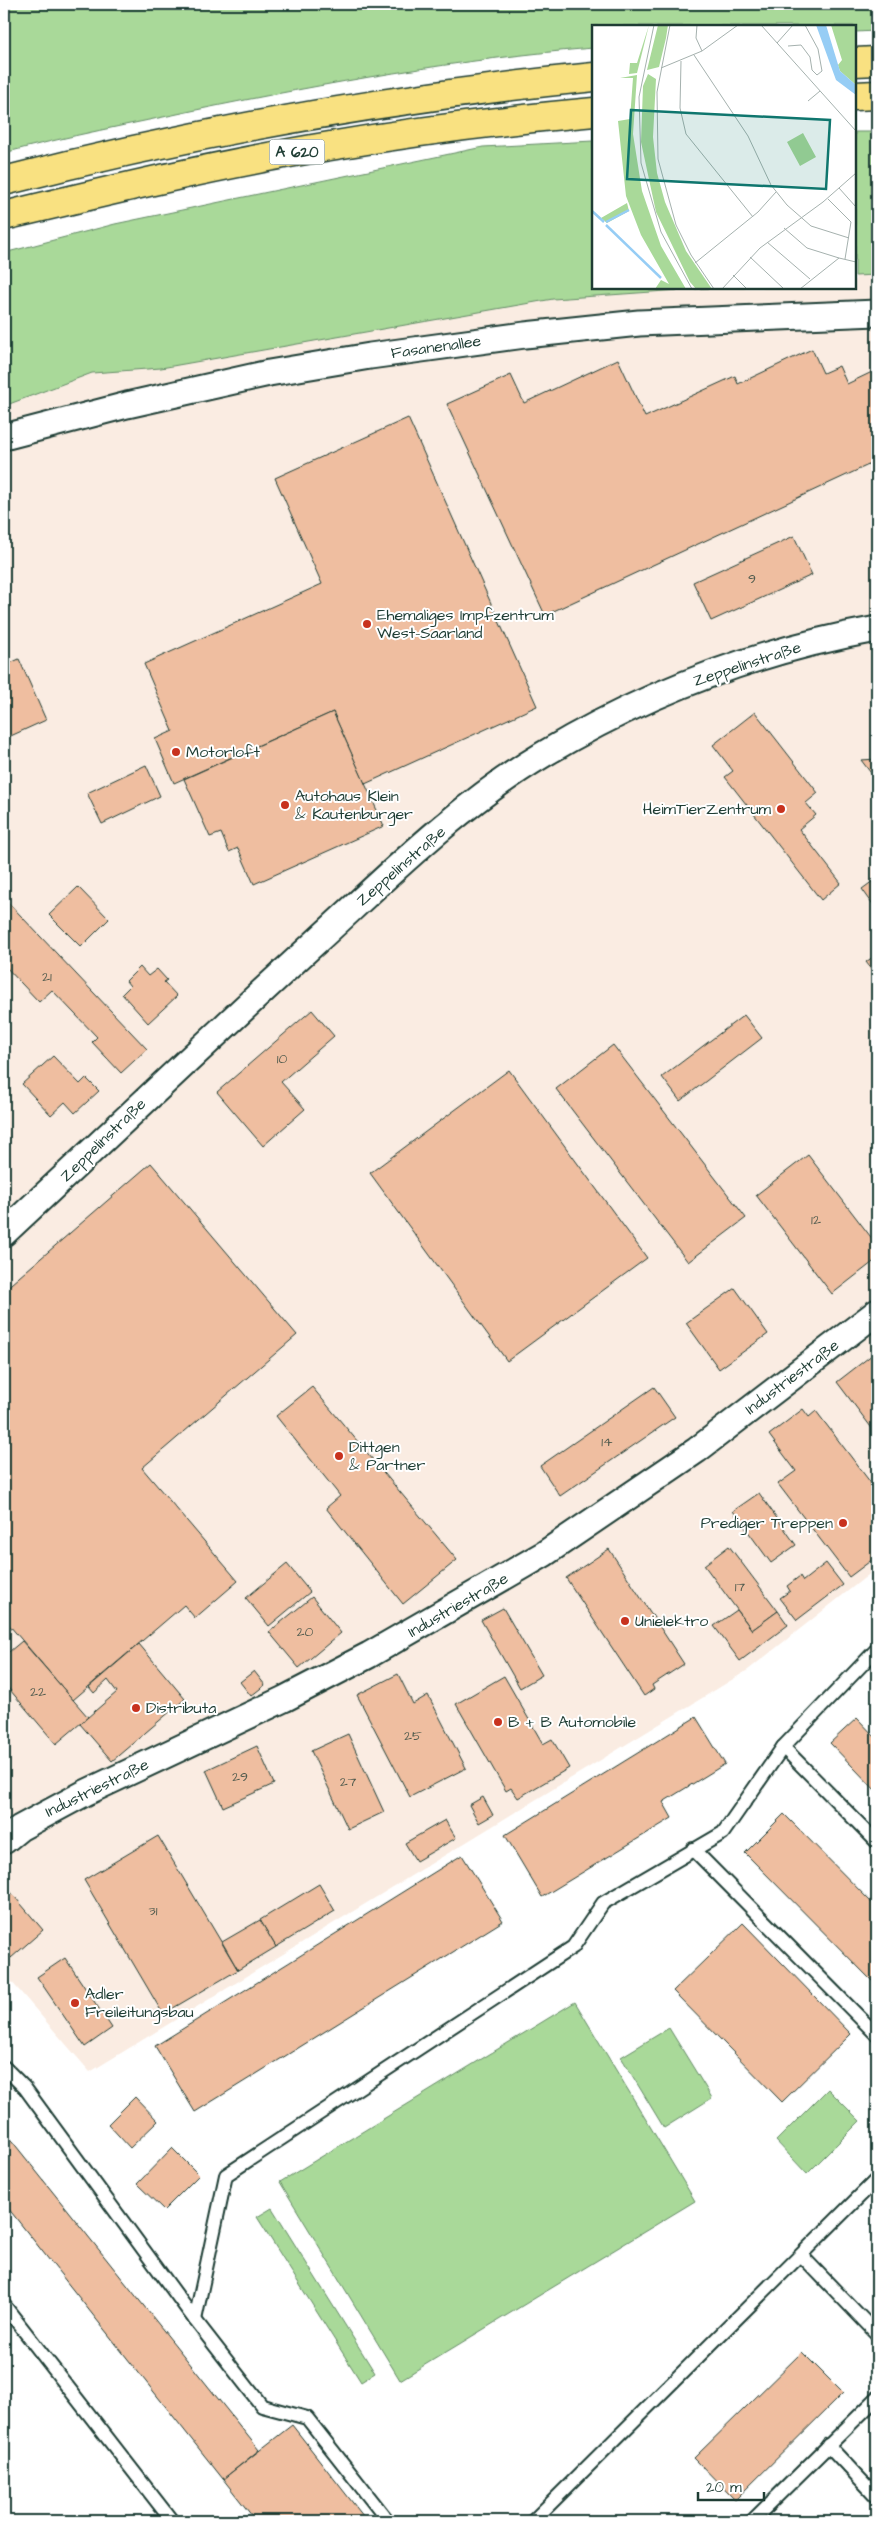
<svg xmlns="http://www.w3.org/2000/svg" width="881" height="2525" font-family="'Architects Daughter',sans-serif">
	<rect width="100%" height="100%" fill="#fff"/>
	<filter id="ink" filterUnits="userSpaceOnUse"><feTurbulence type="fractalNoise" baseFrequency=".02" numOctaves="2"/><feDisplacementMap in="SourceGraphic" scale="10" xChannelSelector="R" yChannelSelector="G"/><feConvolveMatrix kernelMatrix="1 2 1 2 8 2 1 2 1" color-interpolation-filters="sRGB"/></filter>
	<g filter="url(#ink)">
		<!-- built -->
		<path fill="#faece2" d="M877,275v1293l-129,102 -658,402 -86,-99v-1567l88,-33 69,-5 392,-69 155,-11h147v-12z"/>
		<!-- green -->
		<g fill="#a9d999" stroke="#648b66">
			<path d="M4,4h873v27l-22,1v-6h-261l-1,22c-133,11 -266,35 -397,62 -64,14 -129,26 -192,43z"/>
			<path d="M855,132h22v143l-22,1z"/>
			<path d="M593,141l1,147h114l-155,11 -392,69 -69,5 -88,33v-153l111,-29 368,-77z"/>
			<path d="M575,2002l120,199 -295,179 -120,-198z"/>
			<path d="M669,2028l43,70 -48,30 -43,-71z"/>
			<path d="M828,2089l32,32 -53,53 -31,-33z"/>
			<path d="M272,2208l103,165 -14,9 -104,-165z"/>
		</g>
		<!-- building -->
		<g fill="#efbea0" stroke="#1f3d34">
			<path d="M812,349l11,24 16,-7 8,18 25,-12 5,10v60l-3,1 3,7v11l-332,154 -98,-211 64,-29 13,28 94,-44 27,58 90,-41 3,8z"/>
			<path d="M408,418l129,288 -172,78 -32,-72 -159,71 -19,-44 18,-8 -29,-67 178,-80 -47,-106z"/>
			<path d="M794,536l18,39 -101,46 -18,-39z"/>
			<path d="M19,659l27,61 -42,19v-73z"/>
			<path d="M333,712l51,114 -130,58 -16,-36 -9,4 -8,-19 -11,4 -26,-58z"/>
			<path d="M755,712l63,81 -12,10 10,12 -17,14 42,54 -20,17 -96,-123 8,-6 -20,-26z"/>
			<path d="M877,759v22l-16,-21z"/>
			<path d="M146,765l14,31 -58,28 -15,-31z"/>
			<path d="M877,878v32l-15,-21z"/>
			<path d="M78,887l31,32 -28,28 -32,-32z"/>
			<path d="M4,898l143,151 -26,24 -29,-31 5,-5 -45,-47 -13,12 -35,-37z"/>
			<path d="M877,954v22l-11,-14z"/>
			<path d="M140,967l8,9 9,-7 10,11 -3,2 13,14 -29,27 -26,-29 8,-8 -4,-5z"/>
			<path d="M312,1010l22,26 -53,46 24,27 -42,37 -46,-54z"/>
			<path d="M744,1015l18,23 -82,63 -18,-24z"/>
			<path d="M613,1045l133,173 -58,44 -132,-173z"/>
			<path d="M53,1056l27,28 6,-6 13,13 -24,22 -10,-11 -14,13 -29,-31z"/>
			<path d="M509,1070l138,188 -140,103 -137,-188z"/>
			<path d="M808,1155l69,90v14l-45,35 -76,-99z"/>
			<path d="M151,1163l146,172 -155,133 96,113 -43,37 -11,-13 -111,95 -69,-81v-329z"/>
			<path d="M735,1288l33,46 -49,35 -33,-46z"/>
			<path d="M877,1351v84l-40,-53z"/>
			<path d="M312,1387l145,173 -54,44 -77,-96 14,-12 -64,-80z"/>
			<path d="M654,1387l21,30 -115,79 -20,-30z"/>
			<path d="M803,1409l6,8 7,-6 61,80v65l-28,21 -71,-93 18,-13 -27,-36z"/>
			<path d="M759,1493l37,52 -25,18 -38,-52z"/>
			<path d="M729,1546l49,65 -26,19 -48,-65z"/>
			<path d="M609,1549l75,115 -32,21 2,4 -10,7 -78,-118z"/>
			<path d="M826,1563l17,22 -46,35 -17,-22 10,-7 -3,-5 13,-10 3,5z"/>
			<path d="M287,1564l23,28 -41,34 -23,-28z"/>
			<path d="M312,1597l29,36 -42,35 -30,-36z"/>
			<path d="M503,1608l39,67 -22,13 -39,-68z"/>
			<path d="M737,1610l15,20 26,-19 10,14 -48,36 -26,-35z"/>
			<path d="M22,1641l66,76 -32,27 -52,-61v-27z"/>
			<path d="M139,1644l46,55 -73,62 -32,-37 37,-32 -9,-12 -14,13 -5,-6z"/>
			<path d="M254,1671l11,14 -14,11 -11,-14z"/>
			<path d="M398,1674l15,30 15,-9 38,73 -56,29 -53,-102z"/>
			<path d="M504,1676l39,68 9,-5 17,29 -51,30 -7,-10 -5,3 -50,-87z"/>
			<path d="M696,1717l29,47 -62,38 9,16 -130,79 -37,-62z"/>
			<path d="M857,1718l20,21v53l-47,-49z"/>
			<path d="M348,1734l36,78 -36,17 -37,-78z"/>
			<path d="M257,1746l17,38 -51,23 -17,-37z"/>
			<path d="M483,1797l10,18 -14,8 -10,-18z"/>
			<path d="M784,1814l93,94v78l-132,-133z"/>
			<path d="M445,1820l11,18 -40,23 -11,-18z"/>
			<path d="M158,1836l80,134 -75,44 -79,-134z"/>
			<path d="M462,1855l41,66 -308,191 -40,-66z"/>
			<path d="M319,1884l16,27 -59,36 -16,-27z"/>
			<path d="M9,1890l34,40 -32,28 -7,-8v-55z"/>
			<path d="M260,1920l16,27 -38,23 -16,-28z"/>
			<path d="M743,1923l108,111 -69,68 -109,-111z"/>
			<path d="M65,1958l47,70 -27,19 -48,-70z"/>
			<path d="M135,2097l23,24 -28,27 -22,-24z"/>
			<path d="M4,2131l255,319 -36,29 -219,-276z"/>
			<path d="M172,2148l27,27 -35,35 -27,-26z"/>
			<path d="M802,2352l41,41 -108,107 -41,-42z"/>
			<path d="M292,2425l75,96h-111l-33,-42z"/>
		</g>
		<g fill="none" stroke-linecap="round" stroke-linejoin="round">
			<!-- lane casing -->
			<g stroke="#1f3d34" stroke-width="16">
				<g id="lane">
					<path d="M783,1747l94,95"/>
					<path d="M693,1849l184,186"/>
					<path d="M4,2067l21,21 170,232 67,86 45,12 81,103"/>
					<path d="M801,2255l76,79"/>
					<path d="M4,2305l168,216"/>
					<path d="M195,2320l31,-145 347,-228 30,-44 120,-70 60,-86 94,-98"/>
					<path d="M828,2445l49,52"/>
					<path d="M533,2521l344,-342"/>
					<path d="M752,2521l125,-123"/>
				</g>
			</g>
			<!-- street casing -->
			<g stroke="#1f3d34" stroke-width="29">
				<g id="street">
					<path d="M4,437l123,-32 142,-32 101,-17 155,-21 114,-12 238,-10"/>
					<path d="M4,1233c105,-98 208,-196 314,-293 71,-65 142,-136 226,-186 102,-61 216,-104 333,-125"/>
					<path d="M4,1841l16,-13 65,-35 199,-94 85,-44 175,-101 153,-104 180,-138"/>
				</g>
			</g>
			<!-- highway casing -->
			<g stroke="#1f3d34" stroke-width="31">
				<g id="highway">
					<path d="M855,62l22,-1"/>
					<path d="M855,96l22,-1"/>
					<path d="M4,181c195,-50 389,-84 590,-104"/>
					<path d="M4,216c108,-26 216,-52 326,-70 87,-15 175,-26 264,-34"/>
				</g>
			</g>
			<!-- lane -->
			<use href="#lane" stroke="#fff" stroke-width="12"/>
			<!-- street -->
			<use href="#street" stroke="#fff" stroke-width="25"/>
			<!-- highway -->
			<use href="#highway" stroke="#f9e181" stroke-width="28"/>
		</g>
	</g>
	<!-- markers -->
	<g fill="#c8321e" stroke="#fff" stroke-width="2">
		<circle cx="367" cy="624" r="5"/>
		<circle cx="176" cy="752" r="5"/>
		<circle cx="285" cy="805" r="5"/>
		<circle cx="781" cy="809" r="5"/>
		<circle cx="339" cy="1456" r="5"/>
		<circle cx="843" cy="1523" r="5"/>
		<circle cx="625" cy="1621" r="5"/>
		<circle cx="136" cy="1708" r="5"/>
		<circle cx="498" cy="1722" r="5"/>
		<circle cx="75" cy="2003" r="5"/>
	</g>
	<g text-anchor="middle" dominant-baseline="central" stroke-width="4" stroke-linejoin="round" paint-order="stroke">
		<!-- number labels -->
		<g font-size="14" fill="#535d4f">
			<text x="752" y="579">9</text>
			<text x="47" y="977">21</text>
			<text x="282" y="1059">10</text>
			<text x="816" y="1220">12</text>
			<text x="607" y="1442">14</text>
			<text x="740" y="1587">17</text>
			<text x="305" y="1632">20</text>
			<text x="38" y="1692">22</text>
			<text x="413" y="1736">25</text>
			<text x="240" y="1777">29</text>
			<text x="348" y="1782">27</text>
			<text x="153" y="1911">31</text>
		</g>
		<!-- shield labels -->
		<rect fill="#fff" stroke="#627771" stroke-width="1" x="269.5" y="139.5" width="55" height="25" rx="4"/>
		<g font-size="15" font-weight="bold" fill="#1f3d34">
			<text x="297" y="152">A 620</text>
		</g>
		<!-- street labels -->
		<g font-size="16" fill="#1f3d34" stroke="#fff">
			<text transform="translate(436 347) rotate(-8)">Fasanenallee</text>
			<text transform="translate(747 664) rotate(-18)">Zeppelinstraße</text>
			<text transform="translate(401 866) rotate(-41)">Zeppelinstraße</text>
			<text transform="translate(103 1140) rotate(-44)">Zeppelinstraße</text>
			<text transform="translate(792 1377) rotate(-37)">Industriestraße</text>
			<text transform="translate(458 1605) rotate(-30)">Industriestraße</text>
			<text transform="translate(97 1788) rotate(-26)">Industriestraße</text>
		</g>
		<!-- poi labels -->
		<g font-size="16" fill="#1f3d34" stroke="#fff" text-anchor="start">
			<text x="377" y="615">Ehemaliges Impfzentrum<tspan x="377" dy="18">West-Saarland</tspan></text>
			<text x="186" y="752">Motorloft</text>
			<text x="295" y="796">Autohaus Klein<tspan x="295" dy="18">&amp; Kautenburger</tspan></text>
			<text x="771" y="809" text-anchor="end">HeimTierZentrum</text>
			<text x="349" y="1447">Dittgen<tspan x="349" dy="18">&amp; Partner</tspan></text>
			<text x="833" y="1523" text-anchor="end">Prediger Treppen</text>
			<text x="635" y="1621">Unielektro</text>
			<text x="146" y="1708">Distributa</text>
			<text x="508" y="1722">B + B Automobile</text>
			<text x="85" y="1994">Adler<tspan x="85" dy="18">Freileitungsbau</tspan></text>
		</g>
	</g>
	<!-- overview -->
	<g transform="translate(592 25)">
		<rect width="264" height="264" fill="#fff"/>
		<path d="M57,0l-12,48 -8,1 1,-11h7zM66,0h10l-2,13 -7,29 -12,3zM239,0h25v60l-16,-14 -2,-6 4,-5zM56,49l8,5 -3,58 4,36 8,29 21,49 26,38h-16l-6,-7 -34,-70 -15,-70 2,-56zM45,50l-4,59 9,57 19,55 25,43h-31l6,-9 8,4 -28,-49 -15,-39 -8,-75 12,-2 3,-41h-13zM211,108l13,24 -16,9 -13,-24zM35,178l2,8 -22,12 -6,-5z" fill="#a9d999"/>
		<path d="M224,0h10l14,46 16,14v10l-20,-15z" fill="#96cdf5"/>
		<path fill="none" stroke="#96cdf5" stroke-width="2.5" d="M0,186l12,11M14,197l23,-12M14,200l55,53"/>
		<path fill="none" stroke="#a5b1ae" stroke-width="1" d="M62,0l-15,72 2,66 20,69 31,57M78,0l-13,67 1,67 18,66 15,30 23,34M105,0l-1,13 6,13M169,0l95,106M185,18l16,-18M196,21l13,-1 9,12 2,13 5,5 5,-4 -4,-22 -13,-24M102,30l54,81 23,49 16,20 24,21 38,12M89,36l-1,47 6,26 67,83M69,43l41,-17 36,-26M216,76l12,-10M247,163l17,19M236,174l23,23 -6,37M192,203l23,20 32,10M175,217l43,37M158,232l34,32M103,238l63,-51 18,-20M141,250l14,14M130,264l38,-41 63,-46 33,-29M208,264l39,-31 17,4"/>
		<path fill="#0f766e" fill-opacity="0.15" stroke="#0f766e" stroke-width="2.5" d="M39,85l199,10 -4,69 -199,-10z"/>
		<rect width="264" height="264" fill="none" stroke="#1f3d34" stroke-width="2.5"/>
	</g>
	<!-- margin -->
	<rect width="881" height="2525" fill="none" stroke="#fff" stroke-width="20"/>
	<rect x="10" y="10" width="861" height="2505" fill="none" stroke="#1f3d34" stroke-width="2" filter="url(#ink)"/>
	<!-- scale -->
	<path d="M698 2492v8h66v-8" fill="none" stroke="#1f3d34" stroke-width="2.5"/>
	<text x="706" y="2492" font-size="15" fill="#1f3d34" stroke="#ffffff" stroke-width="4" paint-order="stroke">20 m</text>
</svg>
